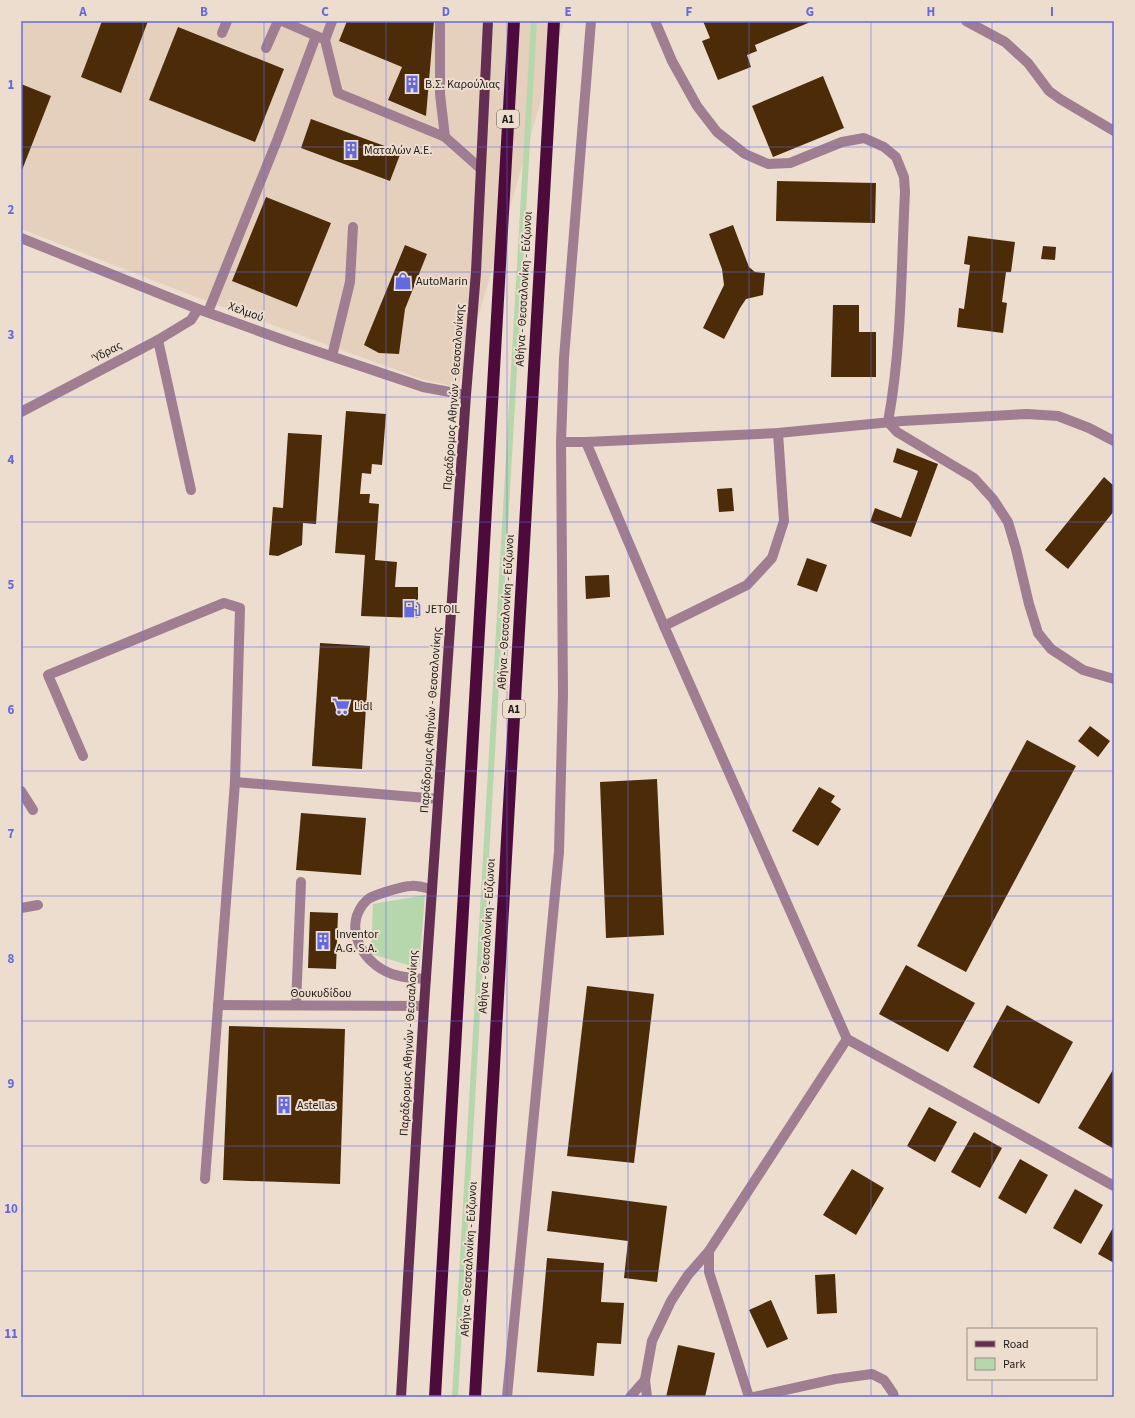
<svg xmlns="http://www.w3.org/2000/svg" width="1135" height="1418" font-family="'Source Sans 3',sans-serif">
	<rect width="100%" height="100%" fill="#ecddcf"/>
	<!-- built -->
	<path fill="#e5d0be" d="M21,21h543l-106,366 -34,-7 -215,-78 -188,-73z"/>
	<!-- green -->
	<g fill="#b6d7ab">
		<path d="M531,21h6l-79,1376h-6z"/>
		<path d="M425,895l-6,73 -48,-14 2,-50z"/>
	</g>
	<!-- building -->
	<g fill="#4c2c08">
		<path d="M102,21h46l-27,72 -40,-16z"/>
		<path d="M347,21h87l-8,95 -38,-16 14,-33 -63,-26z"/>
		<path d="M703,21h110l-58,24 2,6 -10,4 4,12 -33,13 -16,-39 8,-3z"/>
		<path d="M178,27l106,42 -29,73 -106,-42z"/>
		<path d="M823,76l21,52 -71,29 -21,-51z"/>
		<path d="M21,84l30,12 -29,74h-1z"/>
		<path d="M311,119l90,33 -11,29 -89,-33z"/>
		<path d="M777,181l99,2 -1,40 -99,-2z"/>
		<path d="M266,197l65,26 -34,84 -65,-26z"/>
		<path d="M733,225l16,42 6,5 10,1 -2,22 -17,4 -6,9 -16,31 -21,-11 21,-43 -2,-16 -13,-35z"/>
		<path d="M968,236l47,6 -4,30h-5l-4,30 5,1 -4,30 -46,-6 2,-19 5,1 6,-44 -6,-1z"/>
		<path d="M405,245l22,9 -22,55 -6,45 -20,-1 -15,-8z"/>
		<path d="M1043,246l13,1 -1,13 -14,-1z"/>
		<path d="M833,305h26v27h17v45h-45z"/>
		<path d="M346,411l40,3 -4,51 -10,-1 -1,10 -9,-1 -2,21h10l-1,9 10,1 -4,56 22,2 -2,25h23v31l-57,-2 4,-61 -30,-2z"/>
		<path d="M288,433l34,2 -6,89 -13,-1 -1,22 -24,11 -9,-1 4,-48 10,1z"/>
		<path d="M897,448l41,16 -27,73 -41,-15 5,-14 26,10 17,-47 -25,-9z"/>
		<path d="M1104,477l10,9v25l-46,58 -23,-19z"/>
		<path d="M732,488l2,23 -15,1 -2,-23z"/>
		<path d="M807,558l20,7 -10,27 -20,-7z"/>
		<path d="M609,575l1,22 -24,2 -1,-23z"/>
		<path d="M320,643l50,3 -8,123 -50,-3z"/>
		<path d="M1090,726l20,15 -12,16 -20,-16z"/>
		<path d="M1027,740l49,26 -110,206 -49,-26z"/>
		<path d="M657,779l7,156 -58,3 -6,-156z"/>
		<path d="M819,787l16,9 -4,6 10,7 -23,37 -26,-15z"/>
		<path d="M301,813l65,5 -5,57 -65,-5z"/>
		<path d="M310,912l28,1 -2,56 -28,-1z"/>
		<path d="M906,965l69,38 -27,49 -69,-38z"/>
		<path d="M587,986l67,8 -20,169 -67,-7z"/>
		<path d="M1007,1005l66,37 -34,62 -66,-37z"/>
		<path d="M229,1026l116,3 -5,155 -117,-4z"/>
		<path d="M1114,1068v81l-36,-21z"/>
		<path d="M929,1107l28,15 -22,40 -28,-16z"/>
		<path d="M974,1132l28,16 -22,40 -29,-16z"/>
		<path d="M1020,1159l28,16 -22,39 -28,-16z"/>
		<path d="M852,1169l32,19 -28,47 -33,-20z"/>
		<path d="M1075,1189l28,16 -22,39 -28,-16z"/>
		<path d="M552,1191l115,15 -10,76 -33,-4 4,-37 -81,-10z"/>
		<path d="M1114,1226v37l-16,-9z"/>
		<path d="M547,1258l57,5 -3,39 23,1 -3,41 -24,-1 -3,33 -57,-4z"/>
		<path d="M835,1274l2,39 -20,1 -2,-39z"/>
		<path d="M771,1300l17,39 -21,9 -18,-38z"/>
		<path d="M678,1345l37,8 -10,44h-39z"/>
	</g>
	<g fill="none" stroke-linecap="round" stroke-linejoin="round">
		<!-- minor -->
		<g stroke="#9f7e92" stroke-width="10">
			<path d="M282,21l39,17"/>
			<path d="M332,21l-7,19 13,53 107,44 36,32"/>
			<path d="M440,21v73l5,43"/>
			<path d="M591,21l-27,337 -3,84h25l192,-9 124,-12 125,-7 31,2 31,12 25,13"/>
			<path d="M655,21l17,40 25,45 20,26 28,22 23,10 22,-1 52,-21 22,-4 20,9 12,10 8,20 1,15c-4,77 -3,154 -17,230"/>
			<path d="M966,21l39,21 23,21 21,28 11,8 54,32"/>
			<path d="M222,33l5,-12"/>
			<path d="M266,48l12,-27"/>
			<path d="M21,238l177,71 91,33 134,45 43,8"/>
			<path d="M208,312l70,-174 38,-102"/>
			<path d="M158,340l33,150"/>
			<path d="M332,356l18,-74 3,-55"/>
			<path d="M21,412l137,-72 33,-20 7,-11"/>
			<path d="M888,422l9,10 77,46 19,21 15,23 8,27 13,55 9,29 13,16 32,21 31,9"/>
			<path d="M586,442l78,184 183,413 -138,212v21l40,125"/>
			<path d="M664,626l83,-41 25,-27 12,-37 -6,-88"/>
			<path d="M83,756l-35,-81 176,-72 16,5 -5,174 -30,397"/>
			<path d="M235,782l203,17"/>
			<path d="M21,791l12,19"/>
			<path d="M21,908l17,-3"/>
			<path d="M426,979c-11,-1 -23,-1 -34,-5 -30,-10 -51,-49 -25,-74 5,-5 37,-14 44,-14 6,-1 14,2 21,3"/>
			<path d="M218,1005l206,1"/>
			<path d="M296,1005l5,-123"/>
			<path d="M847,1039l267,147"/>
			<path d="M507,1397l52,-545 4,-158 -2,-252"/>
			<path d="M630,1397l15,-17"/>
			<path d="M647,1397l-2,-17 7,-39 19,-40 17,-26 21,-24"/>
			<path d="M754,1397l81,-18 37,-5 12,6 9,13 1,4"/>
		</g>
		<!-- major -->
		<path stroke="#642d52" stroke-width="10" d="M401,1397l23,-391 42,-611 10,-123 12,-251"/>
		<!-- highway -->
		<g stroke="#4d0b3c" stroke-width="12">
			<path d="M435,1397l79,-1376"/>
			<path d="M475,1397l79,-1376"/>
		</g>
	</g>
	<!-- grid -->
	<path fill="none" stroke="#6369e1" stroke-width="1" stroke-opacity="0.55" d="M143,21v1376M264,21v1376M386,21v1376M507,21v1376M628,21v1376M749,21v1376M871,21v1376M992,21v1308M21,147h1093M21,272h1093M21,397h1093M21,522h1093M21,647h1093M21,771h1093M21,896h1093M21,1021h1093M21,1146h1093M21,1271h1093M992,1379v18"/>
	<!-- icons -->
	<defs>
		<g id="building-bare" transform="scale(1.38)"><path d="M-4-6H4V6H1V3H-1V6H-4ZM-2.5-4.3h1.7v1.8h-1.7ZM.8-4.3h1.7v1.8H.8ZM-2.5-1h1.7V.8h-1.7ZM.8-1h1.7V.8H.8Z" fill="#6369e1" stroke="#ecddcf" stroke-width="2.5" paint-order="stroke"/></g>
		<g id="shop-bare" transform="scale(1.38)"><path d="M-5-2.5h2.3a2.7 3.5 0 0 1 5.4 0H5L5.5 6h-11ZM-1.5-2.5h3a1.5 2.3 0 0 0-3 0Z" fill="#6369e1" stroke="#ecddcf" stroke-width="2.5" paint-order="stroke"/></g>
		<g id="fuel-bare" transform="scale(1.38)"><path d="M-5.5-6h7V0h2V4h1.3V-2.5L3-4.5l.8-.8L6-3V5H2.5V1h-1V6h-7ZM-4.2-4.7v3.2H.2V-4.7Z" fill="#6369e1" stroke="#ecddcf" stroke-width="2.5" paint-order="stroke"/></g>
		<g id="supermarket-bare" transform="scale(1.38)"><path d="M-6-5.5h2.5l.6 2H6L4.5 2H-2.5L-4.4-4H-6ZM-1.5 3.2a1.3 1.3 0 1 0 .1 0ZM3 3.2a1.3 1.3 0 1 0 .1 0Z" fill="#6369e1" stroke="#ecddcf" stroke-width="2.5" paint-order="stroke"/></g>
	</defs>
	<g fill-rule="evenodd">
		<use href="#building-bare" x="412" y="84"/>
		<use href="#building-bare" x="351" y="150"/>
		<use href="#shop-bare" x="403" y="281"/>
		<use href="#fuel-bare" x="412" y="609"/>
		<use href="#supermarket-bare" x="341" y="706"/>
		<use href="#building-bare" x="323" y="941"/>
		<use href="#building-bare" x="284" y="1105"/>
	</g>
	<g text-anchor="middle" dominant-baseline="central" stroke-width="4" stroke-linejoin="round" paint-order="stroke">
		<!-- shield labels -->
		<g fill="#ecddcf" stroke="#5d554e" stroke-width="1">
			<rect x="497" y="110" width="22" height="18" rx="3"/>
			<rect x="503" y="700" width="22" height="18" rx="3"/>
		</g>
		<g font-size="11" font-weight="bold" fill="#201b16">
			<text x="508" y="119">Α1</text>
			<text x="514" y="709">Α1</text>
		</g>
		<!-- poi labels -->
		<g font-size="12" fill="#201b16" stroke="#ecddcf" text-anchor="start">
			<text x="425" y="84">Β.Σ. Καρούλιας</text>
			<text x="364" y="150">Ματαλών Α.Ε.</text>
			<text x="416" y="281">AutoMarin</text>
			<text x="425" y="609">JETOIL</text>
			<text x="354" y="706">Lidl</text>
			<text x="336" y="934">Inventor<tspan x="336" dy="14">A.G. S.A.</tspan></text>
			<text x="297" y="1105">Astellas</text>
		</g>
		<!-- street labels -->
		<g font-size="12" fill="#201b16" stroke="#ecddcf">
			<text transform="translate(524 289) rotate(-87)">Αθήνα - Θεσσαλονίκη - Εύζωνοι</text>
			<text transform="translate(246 312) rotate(20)">Χελμού</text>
			<text transform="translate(107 352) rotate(-28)">Ύδρας</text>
			<text transform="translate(454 397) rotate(-86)">Παράδρομος Αθηνών - Θεσσαλονίκης</text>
			<text transform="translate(506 612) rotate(-87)">Αθήνα - Θεσσαλονίκη - Εύζωνοι</text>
			<text transform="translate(431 720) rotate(-86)">Παράδρομος Αθηνών - Θεσσαλονίκης</text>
			<text transform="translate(487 936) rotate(-87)">Αθήνα - Θεσσαλονίκη - Εύζωνοι</text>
			<text x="321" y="993">Θουκυδίδου</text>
			<text transform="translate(409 1043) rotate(-87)">Παράδρομος Αθηνών - Θεσσαλονίκης</text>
			<text transform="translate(469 1259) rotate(-87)">Αθήνα - Θεσσαλονίκη - Εύζωνοι</text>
		</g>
	</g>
	<!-- border -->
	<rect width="1135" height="1418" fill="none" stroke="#ecddcf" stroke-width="44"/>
	<!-- legend -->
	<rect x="967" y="1328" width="130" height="52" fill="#ecddcf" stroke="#9a8f85"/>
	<rect x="975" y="1341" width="20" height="6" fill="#642d52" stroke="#9a8f85"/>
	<text x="1003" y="1348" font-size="12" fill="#201b16">Road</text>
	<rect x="975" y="1358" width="20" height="12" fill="#b6d7ab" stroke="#9a8f85"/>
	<text x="1003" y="1368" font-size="12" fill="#201b16">Park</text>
	<rect x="22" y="22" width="1091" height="1374" fill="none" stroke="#6369e1" stroke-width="1.5"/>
	<g font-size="13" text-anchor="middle" font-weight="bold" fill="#6369e1">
		<text x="83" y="16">A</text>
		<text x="204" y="16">B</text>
		<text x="325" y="16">C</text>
		<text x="446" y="16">D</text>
		<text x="568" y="16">E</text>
		<text x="689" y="16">F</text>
		<text x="810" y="16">G</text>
		<text x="931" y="16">H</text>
		<text x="1052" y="16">I</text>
		<text x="11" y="89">1</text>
		<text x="11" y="214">2</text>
		<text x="11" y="339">3</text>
		<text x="11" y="464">4</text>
		<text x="11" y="589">5</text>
		<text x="11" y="714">6</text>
		<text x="11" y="838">7</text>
		<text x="11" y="963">8</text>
		<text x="11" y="1088">9</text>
		<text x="11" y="1213">10</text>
		<text x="11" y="1338">11</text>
	</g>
</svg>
